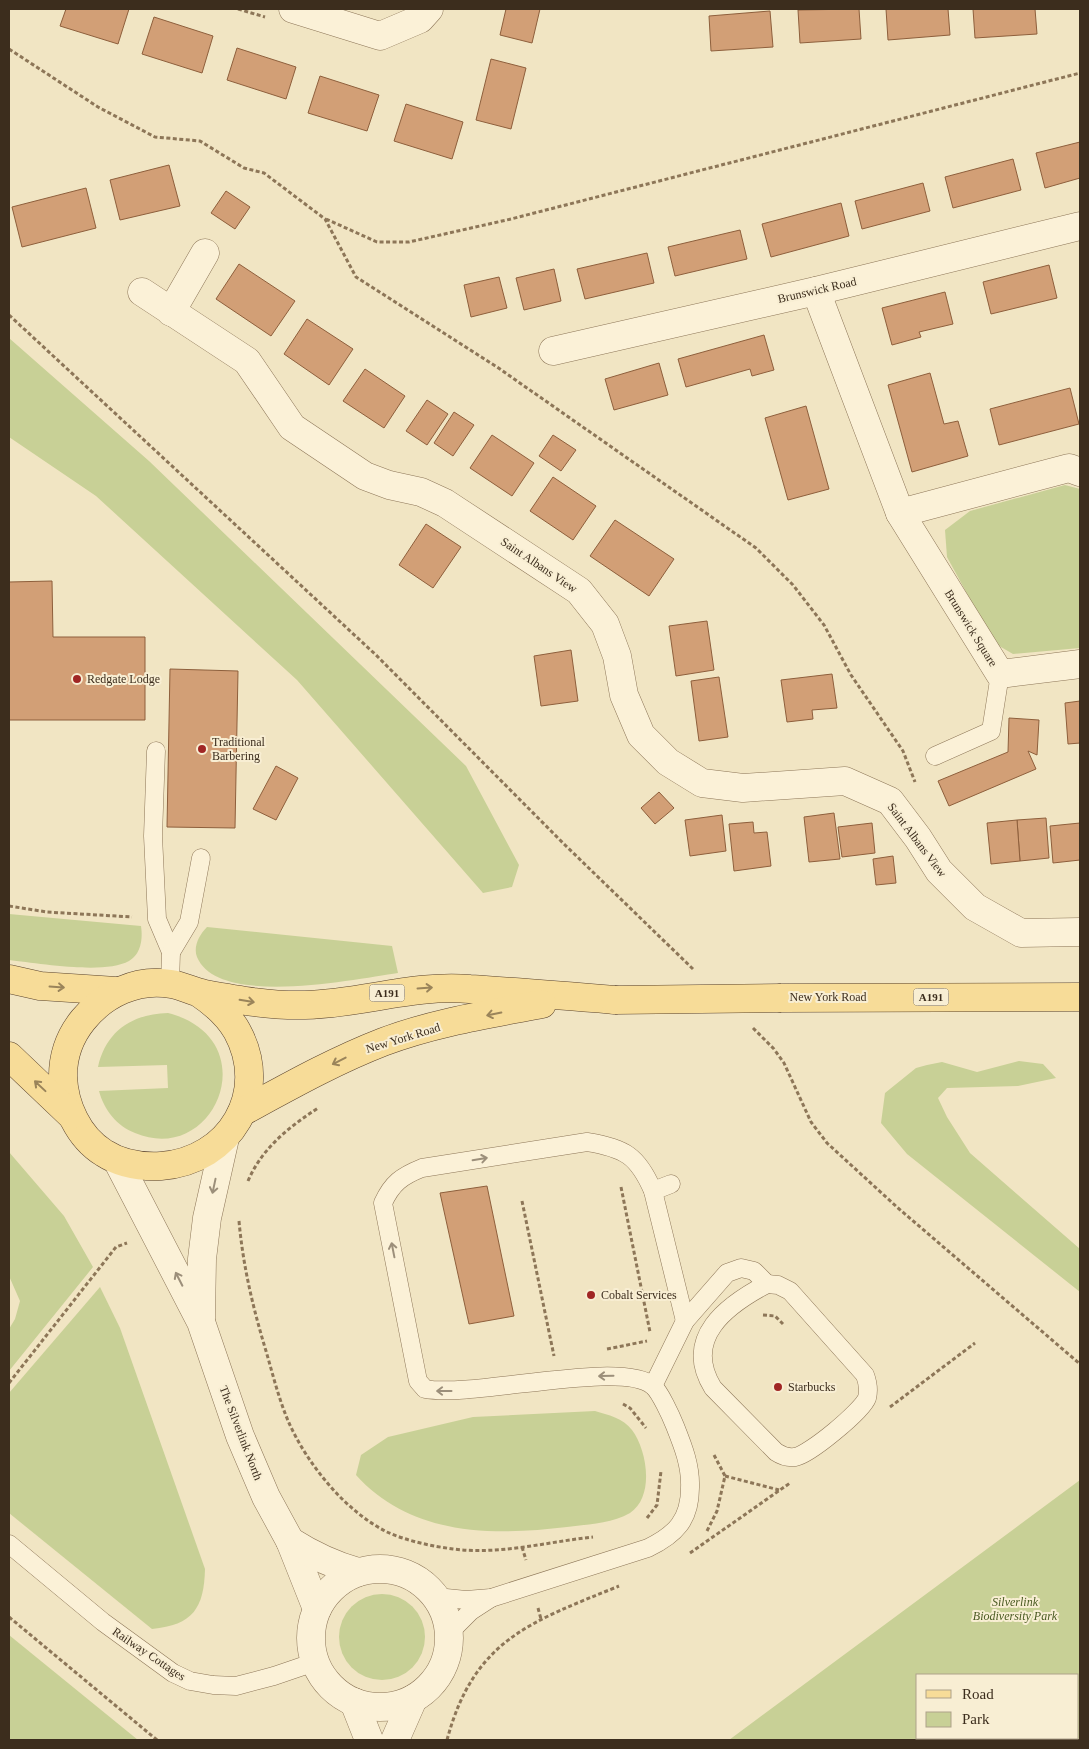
<svg xmlns="http://www.w3.org/2000/svg" width="1089" height="1749" font-family="Georgia,serif">
	<rect width="100%" height="100%" fill="#f1e5c3"/>
	<!-- green -->
	<g fill="#c8d096" fill-rule="evenodd">
		<path d="M9,338l140,123 317,305 53,99 -7,22 -29,6 -186,-213 -201,-184 -87,-59z"/>
		<path d="M1065,485l15,4v159l-67,6 -19,-11 -47,-86 -2,-27 25,-19z"/>
		<path d="M9,914l132,12c2,13 0,28 -12,35 -25,14 -91,2 -120,-1z"/>
		<path d="M207,927l185,19 6,27c-43,6 -180,35 -201,-16 -4,-10 2,-22 10,-30z"/>
		<path d="M168,1013c100,26 47,154 -33,120 -18,-7 -31,-23 -36,-42l69,-3 -1,-23 -69,2c8,-36 34,-53 70,-54z"/>
		<path d="M1019,1061l24,3 13,14 -38,8 -71,2 -9,10 9,19 23,36 110,96v43l-173,-138 -26,-31 4,-30 31,-25 11,-3 15,-3 35,10z"/>
		<path d="M9,1152l55,64 29,51 -84,104v-42l6,-10 5,-18 -11,-25z"/>
		<path d="M100,1287l20,41 85,241c-1,39 -12,56 -53,60l-143,-116v-120z"/>
		<path d="M595,1411c13,4 28,7 37,19 15,20 23,66 -2,83 -19,11 -42,11 -63,14 -75,9 -156,9 -211,-52l5,-20 27,-18 85,-20z"/>
		<path d="M1080,1480v260h-351zM918,1675h160v63h-160z"/>
		<circle cx="382" cy="1637" r="43"/>
		<path d="M9,1635l129,105h-129z"/>
	</g>
	<!-- building -->
	<g fill="#d29f76" stroke="#8e5f3c">
		<path d="M66,9h63l-11,35 -58,-18z"/>
		<path d="M506,9h34l-8,34 -32,-8z"/>
		<path d="M859,9l2,30 -61,4 -2,-33z"/>
		<path d="M886,9h62l2,26 -62,5z"/>
		<path d="M973,9h62l2,25 -62,4z"/>
		<path d="M770,11l3,36 -62,4 -2,-35z"/>
		<path d="M154,17l59,19 -11,37 -60,-19z"/>
		<path d="M237,48l59,19 -10,32 -59,-19z"/>
		<path d="M491,59l35,9 -15,61 -35,-9z"/>
		<path d="M320,76l59,19 -12,36 -59,-18z"/>
		<path d="M406,104l57,18 -11,37 -58,-18z"/>
		<path d="M1080,142v36l-35,10 -9,-35z"/>
		<path d="M1013,159l8,31 -68,18 -8,-31z"/>
		<path d="M169,165l11,41 -60,14 -10,-40z"/>
		<path d="M923,183l7,28 -68,18 -7,-28z"/>
		<path d="M86,188l10,40 -74,19 -10,-40z"/>
		<path d="M226,191l24,16 -15,22 -24,-16z"/>
		<path d="M841,203l8,33 -78,21 -9,-33z"/>
		<path d="M740,230l7,29 -72,17 -7,-29z"/>
		<path d="M647,253l7,30 -69,16 -8,-30z"/>
		<path d="M239,264l56,37 -24,35 -55,-37z"/>
		<path d="M1049,265l8,33 -66,16 -8,-32z"/>
		<path d="M554,269l7,32 -37,9 -8,-32z"/>
		<path d="M499,277l8,31 -36,9 -7,-32z"/>
		<path d="M945,292l8,32 -34,8 2,5 -29,8 -10,-37z"/>
		<path d="M307,319l46,30 -24,36 -45,-31z"/>
		<path d="M764,335l10,35 -22,6 -2,-7 -64,18 -8,-28z"/>
		<path d="M659,363l9,32 -54,15 -9,-31z"/>
		<path d="M365,369l40,27 -21,32 -41,-27z"/>
		<path d="M930,373l14,51 14,-3 10,35 -56,16 -24,-87z"/>
		<path d="M1070,388l9,36 -80,21 -9,-36z"/>
		<path d="M427,400l21,14 -21,31 -21,-14z"/>
		<path d="M806,406l23,83 -41,11 -23,-82z"/>
		<path d="M454,412l20,13 -21,31 -19,-13z"/>
		<path d="M492,435l42,28 -22,33 -42,-28z"/>
		<path d="M553,435l23,15 -15,21 -22,-15z"/>
		<path d="M553,477l43,29 -23,34 -43,-29z"/>
		<path d="M615,520l59,39 -25,37 -59,-40z"/>
		<path d="M426,524l35,23 -28,41 -34,-23z"/>
		<path d="M52,581l1,56h92v83h-136v-138z"/>
		<path d="M707,621l7,49 -38,6 -7,-50z"/>
		<path d="M571,650l7,51 -37,5 -7,-50z"/>
		<path d="M170,669l68,2 -3,157 -68,-1z"/>
		<path d="M832,674l5,34 -25,2 1,9 -26,3 -6,-42z"/>
		<path d="M719,677l9,60 -29,4 -8,-60z"/>
		<path d="M1080,701v42l-12,1 -3,-41z"/>
		<path d="M1009,718l30,2 -2,35 -9,-4 8,18 -87,37 -11,-25 70,-29z"/>
		<path d="M276,766l22,12 -22,42 -23,-11z"/>
		<path d="M659,792l15,16 -19,16 -14,-16z"/>
		<path d="M834,813l6,46 -31,3 -5,-45z"/>
		<path d="M722,815l4,36 -36,5 -5,-36z"/>
		<path d="M1046,818l3,40 -29,3 -3,-41z"/>
		<path d="M1017,820l3,41 -29,3 -4,-41z"/>
		<path d="M753,822l1,11 13,-1 4,34 -37,5 -5,-47z"/>
		<path d="M872,823l3,30 -33,4 -4,-30z"/>
		<path d="M1080,823v37l-27,3 -3,-37z"/>
		<path d="M893,856l3,27 -20,2 -3,-26z"/>
		<path d="M487,1186l27,130 -45,8 -29,-131z"/>
	</g>
	<g fill="none" stroke-linecap="round" stroke-linejoin="round">
		<!-- service casing -->
		<g stroke="#8d7658" stroke-width="19">
			<g id="service">
				<path d="M156,751l-3,85 4,83 14,33 -1,32"/>
				<path d="M935,756l56,-25 9,-57"/>
				<path d="M171,952l18,-30 12,-64"/>
				<path d="M653,1191l18,-7"/>
				<path d="M767,1284l11,1 12,6 75,84c3,8 4,15 2,23 -5,13 -58,57 -72,59 -8,1 -13,-1 -19,-5l-63,-64c-31,-50 14,-83 54,-104z"/>
				<path d="M653,1386l32,-65 42,-48 14,-5 13,3 13,13"/>
				<path d="M9,1544l94,78 70,51 17,8 23,4 23,1 38,-10 41,-14"/>
				<path d="M436,1597l30,3 25,-2 157,-50c27,-13 42,-28 42,-60 1,-22 -7,-42 -15,-62 -4,-10 -15,-34 -22,-40 -31,-27 -178,12 -228,3l-7,-8 -35,-178c9,-20 19,-27 39,-35l165,-26c38,6 51,14 66,49l32,130"/>
				<path d="M449,1633l22,-22 20,-13"/>
			</g>
		</g>
		<!-- minor casing -->
		<g stroke="#8d7658" stroke-width="29">
			<g id="minor">
				<path d="M293,9l87,27 40,-17 9,-10"/>
				<path d="M816,291l84,222 100,161 80,-10"/>
				<path d="M142,292l105,69 45,66 73,49 24,9 32,7 24,11 134,88 26,33 12,32 7,39 17,40 27,27 34,21 41,5 102,-7 45,20 28,37 21,33 36,36 46,26 59,-1"/>
				<path d="M171,312l34,-59"/>
				<path d="M553,351l263,-60 264,-65"/>
				<path d="M900,513l169,-45 11,4"/>
			</g>
		</g>
		<!-- tertiary casing -->
		<g stroke="#8d7658" stroke-width="29">
			<g id="tertiary">
				<path d="M117,1160l84,162 39,114 26,61 24,44 27,68"/>
				<path d="M201,1318l1,-59 5,-41 18,-80"/>
				<path d="M290,1541c22,14 43,24 68,31"/>
				<circle cx="380" cy="1638" r="69"/>
				<path d="M354,1702l15,38"/>
				<path d="M395,1740l18,-41"/>
			</g>
		</g>
		<!-- primary casing -->
		<g stroke="#5a432d" stroke-width="29">
			<g id="primary">
				<path d="M9,979l31,7 76,5"/>
				<path d="M199,993c15,10 29,22 38,38 34,62 -7,130 -76,135 -19,1 -40,-2 -57,-13 -26,-16 -40,-48 -41,-77 0,-20 7,-40 20,-56 21,-26 54,-42 88,-36 12,2 23,8 34,10 33,6 66,12 100,11 56,-1 108,-21 165,-16 48,3 97,7 145,11"/>
				<path d="M781,998l299,-1"/>
				<path d="M9,1056l62,59"/>
				<path d="M242,1112c46,-25 92,-51 141,-70 50,-19 106,-28 159,-38"/>
			</g>
		</g>
		<!-- path -->
		<g stroke="#8d7658" stroke-width="3" stroke-dasharray="4 2.5" stroke-linecap="butt">
			<path d="M238,9l27,8"/>
			<path d="M9,49l89,58 57,30 45,4 44,27 20,5 61,46 31,58 141,90 259,181 37,37 31,40 27,50 52,76 12,31"/>
			<path d="M326,219l51,23h32l102,-23 569,-146"/>
			<path d="M9,315l367,340 189,190 128,124"/>
			<path d="M9,906l38,6 85,5"/>
			<path d="M753,1028l21,21 10,14 27,59 16,21 71,65 182,156"/>
			<path d="M248,1181c14,-33 41,-54 70,-73"/>
			<path d="M621,1187l29,145"/>
			<path d="M522,1201l32,155"/>
			<path d="M239,1221c4,45 14,87 27,130 7,24 13,49 23,72 19,42 56,88 98,109 20,9 44,14 66,17 47,6 93,-7 140,-12"/>
			<path d="M763,1315l12,1 8,8"/>
			<path d="M607,1349l40,-8"/>
			<path d="M9,1383l107,-136 11,-4"/>
			<path d="M623,1404l7,4 16,20"/>
			<path d="M890,1407l85,-64"/>
			<path d="M725,1476l54,14"/>
			<path d="M647,1518l10,-13 4,-34"/>
			<path d="M707,1531l10,-20 8,-35 -12,-23"/>
			<path d="M522,1547l4,13"/>
			<path d="M690,1553l100,-70"/>
			<path d="M538,1608l3,11"/>
			<path d="M9,1617l148,123"/>
			<path d="M447,1740c27,-101 84,-118 172,-154"/>
		</g>
		<!-- service -->
		<use href="#service" stroke="#fbf1d7" stroke-width="18"/>
		<!-- minor -->
		<use href="#minor" stroke="#fbf1d7" stroke-width="28"/>
		<!-- tertiary -->
		<use href="#tertiary" stroke="#fbf1d7" stroke-width="28"/>
		<!-- primary -->
		<use href="#primary" stroke="#f7dc98" stroke-width="28"/>
		<!-- primary-bridge casing -->
		<g stroke="#5a432d" stroke-width="29" stroke-linecap="butt">
			<path id="primary-bridge" d="M615,1000l166,-2"/>
		</g>
		<!-- primary-bridge -->
		<use href="#primary-bridge" stroke="#f7dc98" stroke-width="28"/>
	</g>
	<!-- one-way arrows -->
	<defs><path id="oneway-shaft" d="M-6 0H5M1.5-3L5.5 0L1.5 3" fill="none" stroke-width="1.6" stroke-linecap="round" stroke-linejoin="round" transform="scale(1.25)"/></defs>
	<g stroke="#9a845a">
		<use href="#oneway-shaft" transform="translate(57 987) rotate(4)"/>
		<use href="#oneway-shaft" transform="translate(425 988) rotate(-4)"/>
		<use href="#oneway-shaft" transform="translate(247 1001) rotate(9)"/>
		<use href="#oneway-shaft" transform="translate(494 1014) rotate(169)"/>
		<use href="#oneway-shaft" transform="translate(339 1061) rotate(153)"/>
		<use href="#oneway-shaft" transform="translate(40 1086) rotate(-137)"/>
	</g>
	<g stroke="#9c8f7a">
		<use href="#oneway-shaft" transform="translate(480 1159) rotate(-9)"/>
		<use href="#oneway-shaft" transform="translate(214 1186) rotate(102)"/>
		<use href="#oneway-shaft" transform="translate(393 1250) rotate(-101)"/>
		<use href="#oneway-shaft" transform="translate(179 1279) rotate(-117)"/>
		<use href="#oneway-shaft" transform="translate(606 1376) rotate(179)"/>
		<use href="#oneway-shaft" transform="translate(444 1391) rotate(180)"/>
	</g>
	<!-- markers -->
	<g fill="#a02624" stroke="#f8eed3" stroke-width="2">
		<circle cx="77" cy="679" r="5"/>
		<circle cx="202" cy="749" r="5"/>
		<circle cx="591" cy="1295" r="5"/>
		<circle cx="778" cy="1387" r="5"/>
	</g>
	<g text-anchor="middle" dominant-baseline="central" stroke-width="4" stroke-linejoin="round" paint-order="stroke">
		<!-- shield labels -->
		<g fill="#f8eed3" stroke="#746754" stroke-width="1">
			<rect x="369.5" y="984.5" width="35" height="17" rx="4"/>
			<rect x="913.5" y="988.5" width="35" height="17" rx="4"/>
		</g>
		<g font-size="11" font-weight="bold" fill="#3c2d1d">
			<text x="387" y="993">A191</text>
			<text x="931" y="997">A191</text>
		</g>
		<!-- street labels -->
		<g font-size="12" fill="#3c2d1d" stroke="#f8eed3">
			<text transform="translate(817 290) rotate(-13)">Brunswick Road</text>
			<text transform="translate(539 565) rotate(34)">Saint Albans View</text>
			<text transform="translate(971 628) rotate(58)">Brunswick Square</text>
			<text transform="translate(917 840) rotate(53)">Saint Albans View</text>
			<text x="828" y="997">New York Road</text>
			<text transform="translate(403 1038) rotate(-17)">New York Road</text>
			<text transform="translate(241 1433) rotate(69)">The Silverlink North</text>
			<text transform="translate(149 1654) rotate(34)">Railway Cottages</text>
		</g>
		<!-- poi labels -->
		<g font-size="12" fill="#3c2d1d" stroke="#f8eed3" text-anchor="start">
			<text x="87" y="679">Redgate Lodge</text>
			<text x="212" y="742">Traditional<tspan x="212" dy="14">Barbering</tspan></text>
			<text x="601" y="1295">Cobalt Services</text>
			<text x="788" y="1387">Starbucks</text>
		</g>
		<!-- park labels -->
		<g font-size="12" font-style="italic" fill="#4a5a22" stroke="#f8eed3">
			<text x="1015" y="1602">Silverlink<tspan x="1015" dy="14">Biodiversity Park</tspan></text>
		</g>
	</g>
	<!-- border -->
	<rect width="1089" height="1749" fill="none" stroke="#3c2d1d" stroke-width="20"/>
	<!-- legend -->
	<rect x="916" y="1674" width="162" height="65" fill="#f8eed3" stroke="#ada18a"/>
	<rect x="926" y="1690" width="25" height="8" fill="#f7dc98" stroke="#ada18a"/>
	<text x="962" y="1699" font-size="15" fill="#3c2d1d">Road</text>
	<rect x="926" y="1712" width="25" height="15" fill="#c8d096" stroke="#ada18a"/>
	<text x="962" y="1724" font-size="15" fill="#3c2d1d">Park</text>
</svg>
